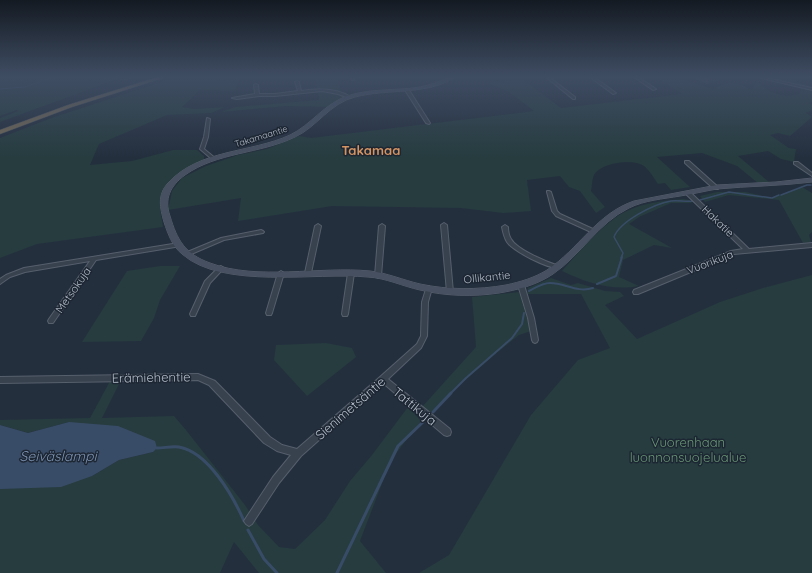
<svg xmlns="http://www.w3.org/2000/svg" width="812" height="573" font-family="Quicksand,sans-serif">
	<rect width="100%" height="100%" fill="#242f3e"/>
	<!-- green -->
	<g fill="#263c3f">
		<path d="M0,77h123l-123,45v-4l18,-7 -1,-1 -17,6z"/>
		<path d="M177,77h61l-21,5 30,-5h39l-48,3 -2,11 -36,-1 -18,17 12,2 31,-2 -14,6 -44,2 -68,29 -9,21 42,-4 41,-11h24l7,6v5c-18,8 -44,20 -44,44 0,7 2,14 3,22l-126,17 -37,14v-120l54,-21z"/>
		<path d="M315,77h22l4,15 -24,-3z"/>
		<path d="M519,77h26l-21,3 37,28 121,-14 -26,-17h20l37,12c18,-9 22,-7 39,1l5,-10c9,12 27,19 42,14l2,-5 11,1v12l-3,1 3,1v6l-6,3 6,4 -22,19 -12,-3 -8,2 19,13 7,1 -2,13 -13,-3 -13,-8 -30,5 31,26 -11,1 -21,-17 -35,-13 -45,4 33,30 -19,3 -6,-7 -7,1c-4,-6 -9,-14 -14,-18 -12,-8 -43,-3 -50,9 -2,4 -2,12 -3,16l14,16 -9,6 -16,-22 -11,-4 -9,-11 -33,4 4,31 -28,2 -42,-5 -129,-2 -94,15 3,-23 -73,12 4,-19 10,-13 24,-12 32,-11 29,-6 32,-13 12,2 223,-27 -25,-19 -21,-9 35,-3z"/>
		<path d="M764,77h30l1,4 16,5h-3z"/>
		<path d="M318,91l26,5 -1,2 -15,9 -42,-1 -65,6 14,-5 84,-7z"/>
		<path d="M802,187l10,6v39l-3,3 2,7 -8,1 -24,-43 -50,-5 -24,7 -5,-6 17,-4h29l25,6z"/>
		<path d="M683,199l6,1 3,3h-21l-32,14 -10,7 43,24 -18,-3 -31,15 -4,17 20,9c-28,5 -52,-3 -77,-15 16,-18 34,-39 53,-53 19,-14 45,-17 68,-19z"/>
		<path d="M160,266h20l-20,34 -6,18 -13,23 -59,1 45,-71z"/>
		<path d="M812,275v298h-393l30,-18 82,-140 47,-55 32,-12 -29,-54h-54l1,-6 23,-10 20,7 7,-2 27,8 15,1 4,4 -19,9 32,34 83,-37 43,-14z"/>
		<path d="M519,292l12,39 -12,4 -20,16 -44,38 -25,24 -8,-6 54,-60 -4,-50z"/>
		<path d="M326,343l26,5 4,9 -49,39 -33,-36 2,-15z"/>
		<path d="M110,381l10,1 -18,36 72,-2 12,14 59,75 13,20 21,22 16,2 30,-29 25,-39 22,-26 36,-48 13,14 -30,39 -31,81 26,32h-127l-25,-31 -14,31h-220v-84l92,-13 27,-16 34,-8 -84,-30 -41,11 -28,-8v-5l90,-2z"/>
	</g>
	<!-- water -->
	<path fill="#394c67" d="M69,422l49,4 37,15 2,7 -4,4 -34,8 -27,16 -31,11 -61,2v-64l28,8z"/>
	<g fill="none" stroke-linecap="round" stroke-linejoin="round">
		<!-- stream-far3 -->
		<g stroke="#394c67" stroke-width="1">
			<path d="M92,77l29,2"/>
			<path d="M124,80l14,-3"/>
			<path d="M0,89l25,-2 28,-10"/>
		</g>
		<!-- stream-far2 -->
		<g stroke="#394c67" stroke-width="1.5">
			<path d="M781,195l26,-10h4"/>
			<path d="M700,200l29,-8 43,6 7,-3"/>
			<path d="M621,258l2,-5 -9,-16c6,-16 40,-33 57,-36 7,-1 15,1 22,0"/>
		</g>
		<!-- stream-far1 -->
		<g stroke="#394c67" stroke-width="2">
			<path d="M597,284l19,-8 6,-19"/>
			<path d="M529,291c6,-3 13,-8 21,-8 15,0 27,10 43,5"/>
			<path d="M450,394l16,-16 46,-40 10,-14 2,-11"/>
		</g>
		<!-- stream -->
		<g stroke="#394c67" stroke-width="3">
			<path d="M433,412l18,-19"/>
			<path d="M157,448c7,0 15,-2 22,-1 29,5 54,49 65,74"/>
			<path d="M248,530l16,29 13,14"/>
			<path d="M337,573l61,-127 25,-24"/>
		</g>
		<!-- street casing -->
		<g stroke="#565f6c" stroke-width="2">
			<g id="street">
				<path d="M351,77h3v3h-2z"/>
				<path d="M546,77h3l26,20v2h-2z"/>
				<path d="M590,77h4l22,16 -3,1z"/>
				<path d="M634,77h4l18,12 -3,1z"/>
				<path d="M757,77h5l50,11v2z"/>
				<path d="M297,81l2,1 2,9c17,-3 35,-3 50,6l-2,1 -11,-4 -16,-3 -47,5h-16l-22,3 -5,-1 23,-4 -1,-9 2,-1 2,1 1,9h16l23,-3 -3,-9z"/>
				<path d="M406,89l3,1 21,33 -1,1 -3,-1 -21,-33z"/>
				<path d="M207,118l3,1 -2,18 -4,12 11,9v1l-2,1 -13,-11 4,-12z"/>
				<path d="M685,161h4l29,26v2h-4l-29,-26z"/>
				<path d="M794,162h4l14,11v3l-18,-12z"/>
				<path d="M547,191h2l2,1 6,19 3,3 35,16 1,1 -1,1h-4l-35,-16 -4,-5 -5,-19z"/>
				<path d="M686,192h4l59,57 63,-6v4l-78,7 -96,40h-4l-1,-2 1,-2 97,-39 12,-2 -57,-55z"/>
				<path d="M444,223l3,2 6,67 -3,2 -3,-2 -6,-67z"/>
				<path d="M318,224l3,2 -10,47 -3,2 -3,-2 10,-47z"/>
				<path d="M382,224l3,2 -4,50 -3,2 -3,-2 4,-50z"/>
				<path d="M505,225l3,2c0,4 1,9 3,12 6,11 36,23 48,27l1,1 -1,1c-11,1 -46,-17 -52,-26 -3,-5 -4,-10 -5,-15z"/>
				<path d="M261,230l2,1 1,1 -1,1 -39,7 -35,15h-4l-1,-1 1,-1 36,-15z"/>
				<path d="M179,243l2,1 1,1 -1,1 -85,14 -43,63h-4l-1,-2 1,-2 41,-58 -65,11 -15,5 -10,7v-5l6,-4 18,-7z"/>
				<path d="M221,266l3,2 -14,15 -15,33h-4l-1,-2 15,-33 14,-14z"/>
				<path d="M281,271l3,2 -12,40 -1,2h-4l-1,-2 12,-40z"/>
				<path d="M351,271l3,2 -6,41 -1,2h-4l-1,-2 6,-41z"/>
				<path d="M521,283l3,2 10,33 4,22 -1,2 -2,1 -2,-1 -1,-2 -4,-22 -10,-33z"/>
				<path d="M427,286h2l3,2 -4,14 -1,34 -6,12 -33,31 62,50 1,3 -1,3 -3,1 -3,-1 -61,-52 -82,73 -22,27 -27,41 -3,2 -3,-2 -2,-3 2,-3 27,-41 18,-22 -14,-4 -13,-8 -55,-58 -11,-5 -198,3v-6l198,-3 17,7 55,56 12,8 15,4 83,-72 37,-33 4,-8 1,-34z"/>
			</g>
		</g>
		<!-- secondary casing -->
		<g stroke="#565f6c" stroke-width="1">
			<path id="secondary" d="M450,77h6c-31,19 -66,11 -101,20 -25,6 -38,30 -60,40 -35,17 -78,15 -110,38 -15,11 -21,24 -15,41 7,24 15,38 40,47 48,18 109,3 160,8 17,2 33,9 50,13 28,6 58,6 86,1 14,-3 28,-7 41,-15 32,-21 49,-56 87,-69l83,-16 59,-3 36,-4v4c-32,4 -64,4 -95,7 -12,2 -24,5 -37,7 -17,3 -35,4 -51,12 -31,15 -48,47 -76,66 -16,11 -36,16 -54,19 -26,4 -54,3 -79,-3 -18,-4 -34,-12 -52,-13 -52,-5 -145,13 -186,-23 -10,-8 -14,-20 -18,-32 -4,-14 -7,-27 4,-39 31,-34 83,-30 122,-48 21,-10 34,-31 57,-39 24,-8 49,-5 73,-9 11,-2 20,-6 30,-10z"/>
		</g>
		<!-- highway casing -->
		<g stroke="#434c59" stroke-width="1">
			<path id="highway" d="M158,77h8l-94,30 -72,27v-4l68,-25z"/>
		</g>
		<!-- street -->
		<use href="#street" fill="#38414e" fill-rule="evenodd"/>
		<!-- secondary -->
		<use href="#secondary" fill="#465061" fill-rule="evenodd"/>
		<!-- highway -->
		<use href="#highway" fill="#746855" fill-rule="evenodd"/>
	</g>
	<!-- wall -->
	<path fill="#3b4654" d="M689,77h32l-2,3 -11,4z"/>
	<!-- shaded-wall -->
	<path fill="#303945" d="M711,77h10l-2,3 -11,4z"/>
	<!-- sky -->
	<linearGradient id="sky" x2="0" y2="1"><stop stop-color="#141a22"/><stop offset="0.49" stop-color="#3f4d63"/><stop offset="1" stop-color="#3f4d63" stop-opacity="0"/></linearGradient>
	<rect width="812" height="157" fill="url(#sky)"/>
	<g text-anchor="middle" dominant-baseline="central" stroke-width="3" stroke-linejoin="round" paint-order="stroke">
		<!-- far-street labels -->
		<g font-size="9" fill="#b4bcc9" stroke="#1d2633">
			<text transform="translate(261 136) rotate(-17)">Takamaantie</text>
		</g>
		<!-- street labels -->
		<g font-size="11" fill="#b4bcc9" stroke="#1d2633">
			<text transform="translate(718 221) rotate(44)">Hakatie</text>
			<text transform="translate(710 262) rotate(-21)">Vuorikuja</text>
			<text transform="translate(487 277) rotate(-6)">Ollikantie</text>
			<text transform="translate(73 290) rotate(-55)">Metsokuja</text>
		</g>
		<!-- far-district labels -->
		<g font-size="13" font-weight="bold" fill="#d59563" stroke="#1d2633">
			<text x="371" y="150">Takamaa</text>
		</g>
		<!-- near-street labels -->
		<g font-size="13" fill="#b4bcc9" stroke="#1d2633">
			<text transform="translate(151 377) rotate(-1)">Erämiehentie</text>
			<text transform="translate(415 406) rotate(39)">Tattikuja</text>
			<text transform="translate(350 408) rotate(-41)">Sienimetsäntie</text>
		</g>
		<!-- near-park labels -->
		<g font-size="13" fill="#6b9a76" stroke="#1d2633">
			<text x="688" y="442">Vuorenhaan<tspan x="688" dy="15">luonnonsuojelualue</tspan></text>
		</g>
		<!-- near-water labels -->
		<g font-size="14" font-style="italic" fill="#7c92b1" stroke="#1d2633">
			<text x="58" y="456">Seiväslampi</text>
		</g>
	</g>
</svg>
